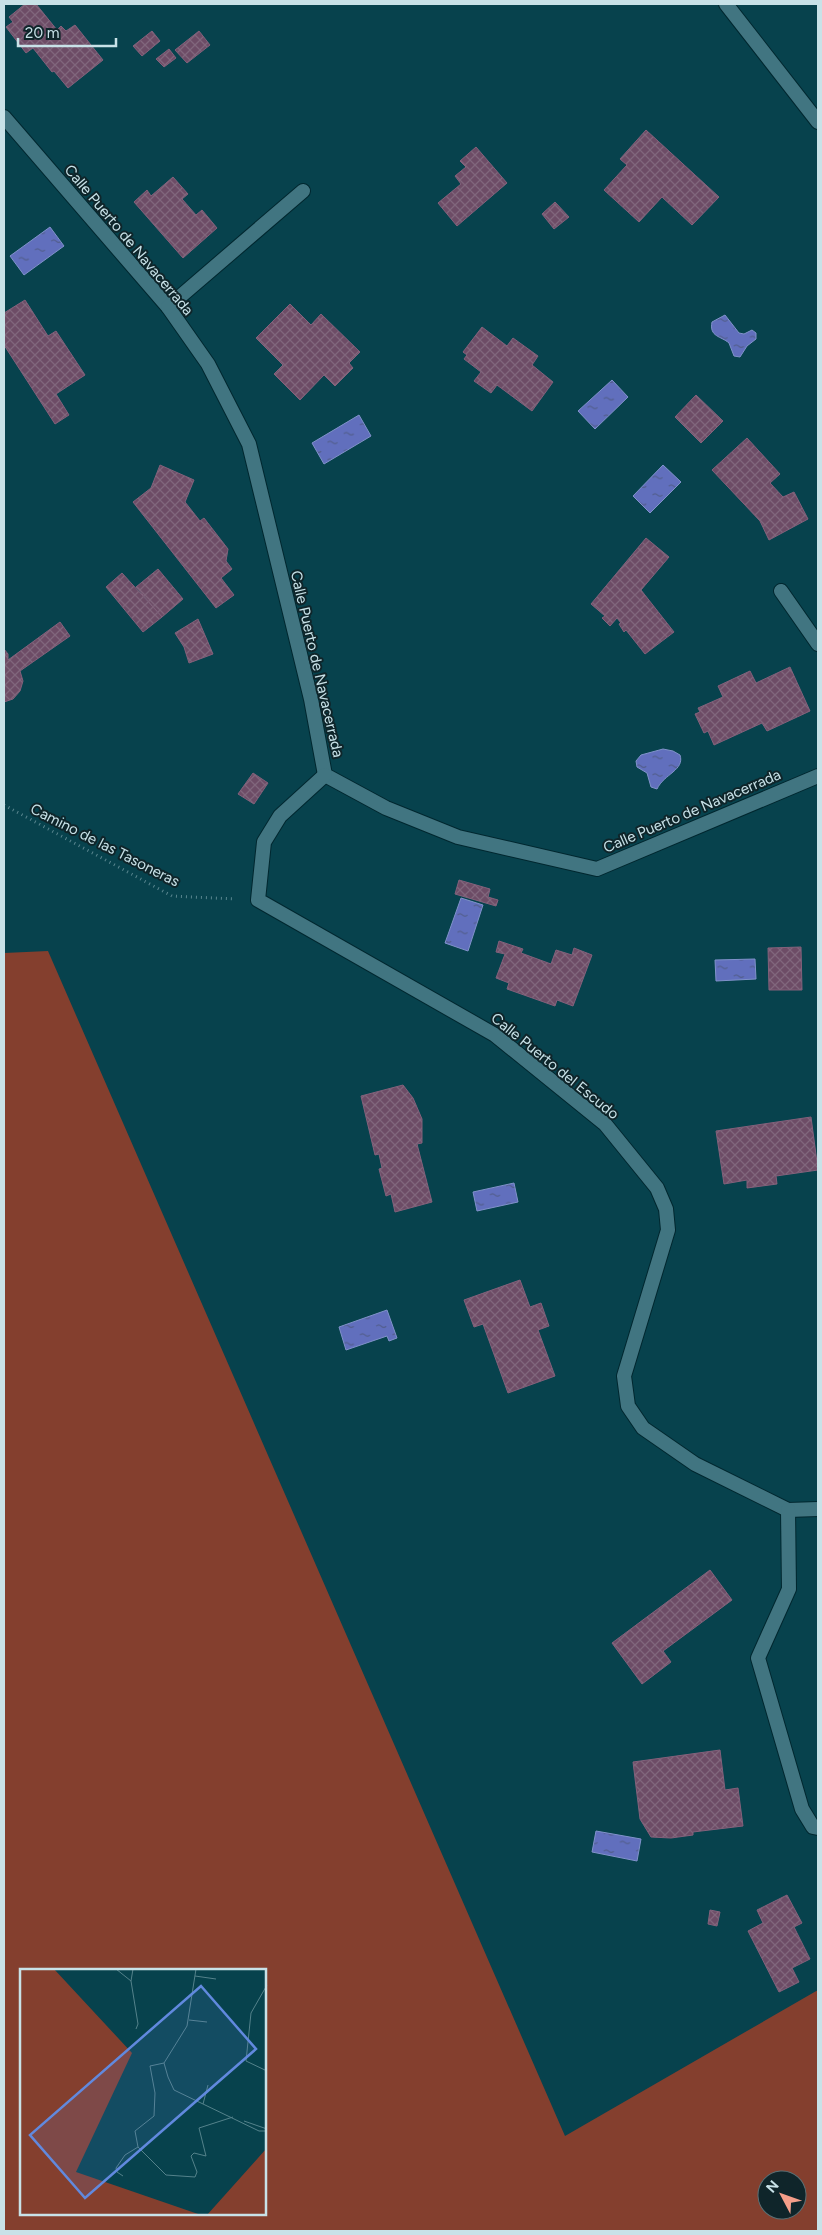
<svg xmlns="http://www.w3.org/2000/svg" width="822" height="2235" font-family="Figtree,sans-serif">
	<defs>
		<pattern id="water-ripples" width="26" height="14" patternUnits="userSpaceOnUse" patternTransform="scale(1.25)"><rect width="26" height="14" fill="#616fbd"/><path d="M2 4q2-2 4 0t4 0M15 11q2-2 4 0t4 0" fill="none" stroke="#525e8d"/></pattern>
		<pattern id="building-cross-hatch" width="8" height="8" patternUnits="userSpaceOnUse" patternTransform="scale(1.25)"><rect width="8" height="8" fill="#6d4c66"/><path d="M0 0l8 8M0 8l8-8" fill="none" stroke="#80667c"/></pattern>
	</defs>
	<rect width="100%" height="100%" fill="#07424d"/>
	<!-- green -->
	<path fill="#843f2e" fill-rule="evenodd" d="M48,951l517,1185 253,-146v241h-814v-1278zM21,1970h244v244h-244zM767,2180h30v30h-30z"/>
	<!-- water -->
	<g fill="url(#water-ripples)" stroke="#8092ca">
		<path d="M50,227l14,19 -40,29 -14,-19z"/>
		<path d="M725,315l14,18 5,1 8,-4 4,3v6l-9,7 -7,11 -6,-1 -5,-13c-8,-7 -20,-6 -17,-21z"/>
		<path d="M612,380l16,17 -33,32 -17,-18z"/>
		<path d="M359,415l12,21 -47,28 -12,-21z"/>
		<path d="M663,465l18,17 -31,31 -17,-17z"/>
		<path d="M663,749l10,2 7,4c5,15 -16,19 -23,34l-6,-2 -4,-14 -10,-6 -1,-6 5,-6z"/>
		<path d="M461,898l22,7 -15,46 -23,-8z"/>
		<path d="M755,959l1,20 -40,2 -1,-21z"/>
		<path d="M514,1183l4,19 -41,9 -4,-19z"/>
		<path d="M387,1310l10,28 -8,3 -2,-5 -41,14 -7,-23z"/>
		<path d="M596,1831l45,8 -4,22 -45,-9z"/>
	</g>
	<!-- building -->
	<g fill="url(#building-cross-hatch)" stroke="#83617b">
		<path d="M25,4h11l21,26 4,-4 5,5 9,-6 28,35 -35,28 -14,-17 -2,1 -19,-24 -7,5 -20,-26 7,-5 -4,-5z"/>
		<path d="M152,31l8,10 -18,15 -9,-10z"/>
		<path d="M199,31l11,14 -23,18 -12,-13z"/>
		<path d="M169,49l7,9 -12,9 -8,-8z"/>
		<path d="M646,130l73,67 -27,28 -30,-28 -23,25 -35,-32 23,-25 -7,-6z"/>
		<path d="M476,147l31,36 -50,43 -19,-23 23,-19 -6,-8 11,-9 -6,-6z"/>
		<path d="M173,177l15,17 -6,5 14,16 6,-5 15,18 -34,30 -49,-56 13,-12 4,6z"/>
		<path d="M555,202l14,15 -15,12 -12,-15z"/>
		<path d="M25,300l23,36 8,-5 29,44 -29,19 13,21 -14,9 -51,-79v-32z"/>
		<path d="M290,304l21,21 10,-11 39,38 -11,11 4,5 -18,18 -11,-11 -24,25 -26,-26 9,-9 -27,-27z"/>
		<path d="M482,327l25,19 6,-8 25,18 -6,9 21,17 -21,29 -35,-26 -6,8 -17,-12 7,-9 -17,-13 3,-4 -4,-3z"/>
		<path d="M696,395l27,26 -22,22 -26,-26z"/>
		<path d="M747,438l33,36 -10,9 13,14 11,-5 14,27 -39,21 -9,-19 -48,-51z"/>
		<path d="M160,465l34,15 -9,22 15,19 4,-3 24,31 -2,12 6,8 -11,9 13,17 -18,13 -83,-106 18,-14z"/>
		<path d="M646,538l23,19 -28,33 33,42 -29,22 -19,-24 -2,2 -5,-8 2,-1 -4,-5 -7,8 -8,-8 3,-2 -14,-12z"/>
		<path d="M158,569l25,30 -21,18 -26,-30z"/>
		<path d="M122,573l40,44 -19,15 -37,-45z"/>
		<path d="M198,619l15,35 -24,9 -5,-16 -9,-14z"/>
		<path d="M60,622l10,14 -50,35 3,10 -3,10 -7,8 -9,3v-53l4,5v6z"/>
		<path d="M790,667l20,44 -43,20 -5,-8 -48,22 -6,-14 -4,2 -9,-19 5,-2 -2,-4 25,-11 -5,-11 32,-15 6,12z"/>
		<path d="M253,773l15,10 -14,21 -16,-10z"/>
		<path d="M459,880l31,9 -2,8 10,3 -2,6 -41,-12z"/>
		<path d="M499,941l24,8 -2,4 30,11 5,-14 16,5 2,-7 18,7 -19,51 -16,-6 -2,6 -48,-17 2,-6 -13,-5 9,-24 -9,-2z"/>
		<path d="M801,947l1,43h-33l-1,-42z"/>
		<path d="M403,1085l10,13 9,21v24l-5,1 15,58 -37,10 -4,-18 -5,2 -7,-27 3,-1 -3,-14 -4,1 -14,-59z"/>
		<path d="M811,1117l7,53 -42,6 1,8 -30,4v-8l-23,4 -8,-53z"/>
		<path d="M520,1280l10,27 11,-4 8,23 -11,4 17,46 -47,17 -25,-69 -9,3 -10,-27z"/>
		<path d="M710,1570l22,30 -69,51 8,11 -29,22 -30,-41z"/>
		<path d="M720,1750l5,40 13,-2 5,38 -50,6v3l-22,3 -20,-1 -11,-18 -7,-57z"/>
		<path d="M787,1895l15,28 -8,4 16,32 -18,9 7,14 -20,10 -31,-61 15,-8 -6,-13z"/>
		<path d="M710,1910l10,2 -3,14 -9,-2z"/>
	</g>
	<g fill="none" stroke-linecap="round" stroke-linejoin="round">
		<!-- minor casing -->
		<g stroke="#00272f" stroke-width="16">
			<g id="minor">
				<path d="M726,4l92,118"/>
				<path d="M4,117l164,190 40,57 41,80 62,255 14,76 61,33 72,29 139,32 221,-93"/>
				<path d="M168,307l135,-116"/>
				<path d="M781,591l37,53"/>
				<path d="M325,775l-45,41 -16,26 -6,58 237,135 110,89 52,64 9,21 2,21 -44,146 4,30 15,22 52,36 93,46 30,-1"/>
				<path d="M788,1510l1,79 -31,69 44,151 11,18 5,1"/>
			</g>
		</g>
		<!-- path -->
		<path stroke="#59868f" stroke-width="3" stroke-dasharray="1 4" stroke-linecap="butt" d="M4,805l168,91 63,3"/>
		<!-- minor -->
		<use href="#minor" stroke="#417581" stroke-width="14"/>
	</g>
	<g text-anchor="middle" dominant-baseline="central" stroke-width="4" stroke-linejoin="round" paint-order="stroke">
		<!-- street labels -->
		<g font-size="15" fill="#c8e2e8" stroke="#0f252a">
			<text transform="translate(129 240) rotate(50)">Calle Puerto de Navacerrada</text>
			<text transform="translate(317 664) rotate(77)">Calle Puerto de Navacerrada</text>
			<text transform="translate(692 811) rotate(-23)">Calle Puerto de Navacerrada</text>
			<text transform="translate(105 845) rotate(27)">Camino de las Tasoneras</text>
			<text transform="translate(555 1066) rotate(39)">Calle Puerto del Escudo</text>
		</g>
	</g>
	<!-- overview -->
	<g transform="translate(20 1969)">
		<rect width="246" height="246" fill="#07424d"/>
		<path d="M0,0h34l78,84 -56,119 125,43h-181zM246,180v66h-59z" fill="#843f2e"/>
		<path fill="none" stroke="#54828b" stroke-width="1" d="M96,0l15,12M113,0l-2,12 7,43 -2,5M176,0l-9,57 -23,37 4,14 6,13 85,41h8M175,7l21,3M247,16l-16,28 -5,48 21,10M169,51l18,2M144,94l-14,3 5,27 -1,23 -19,15 3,16 28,28 29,2 2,-5 -6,-16 3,-3 12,3 -7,-28 34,-11M183,135l5,-19M224,152l23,8M103,207l-6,-4 -1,-4 9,-13 13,-8"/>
		<path fill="#6189de" fill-opacity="0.15" stroke="#6189de" stroke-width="2.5" d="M181,17l55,63 -171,149 -55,-63z"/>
		<rect width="246" height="246" fill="none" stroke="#c8e2e8" stroke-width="2.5"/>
	</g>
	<!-- border -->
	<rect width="822" height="2235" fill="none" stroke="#c8e2e8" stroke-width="10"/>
	<!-- north arrow -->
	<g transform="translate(782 2195) rotate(311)"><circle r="24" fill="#0f252a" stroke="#597176"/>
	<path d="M0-4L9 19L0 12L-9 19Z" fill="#f49e89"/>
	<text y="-8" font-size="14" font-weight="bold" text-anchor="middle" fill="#c8e2e8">N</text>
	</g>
	<!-- scale -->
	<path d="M18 38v8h98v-8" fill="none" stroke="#c8e2e8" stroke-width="2.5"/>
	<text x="25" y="38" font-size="15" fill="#c8e2e8" stroke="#0f252a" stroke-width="4" paint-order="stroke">20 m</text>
</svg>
